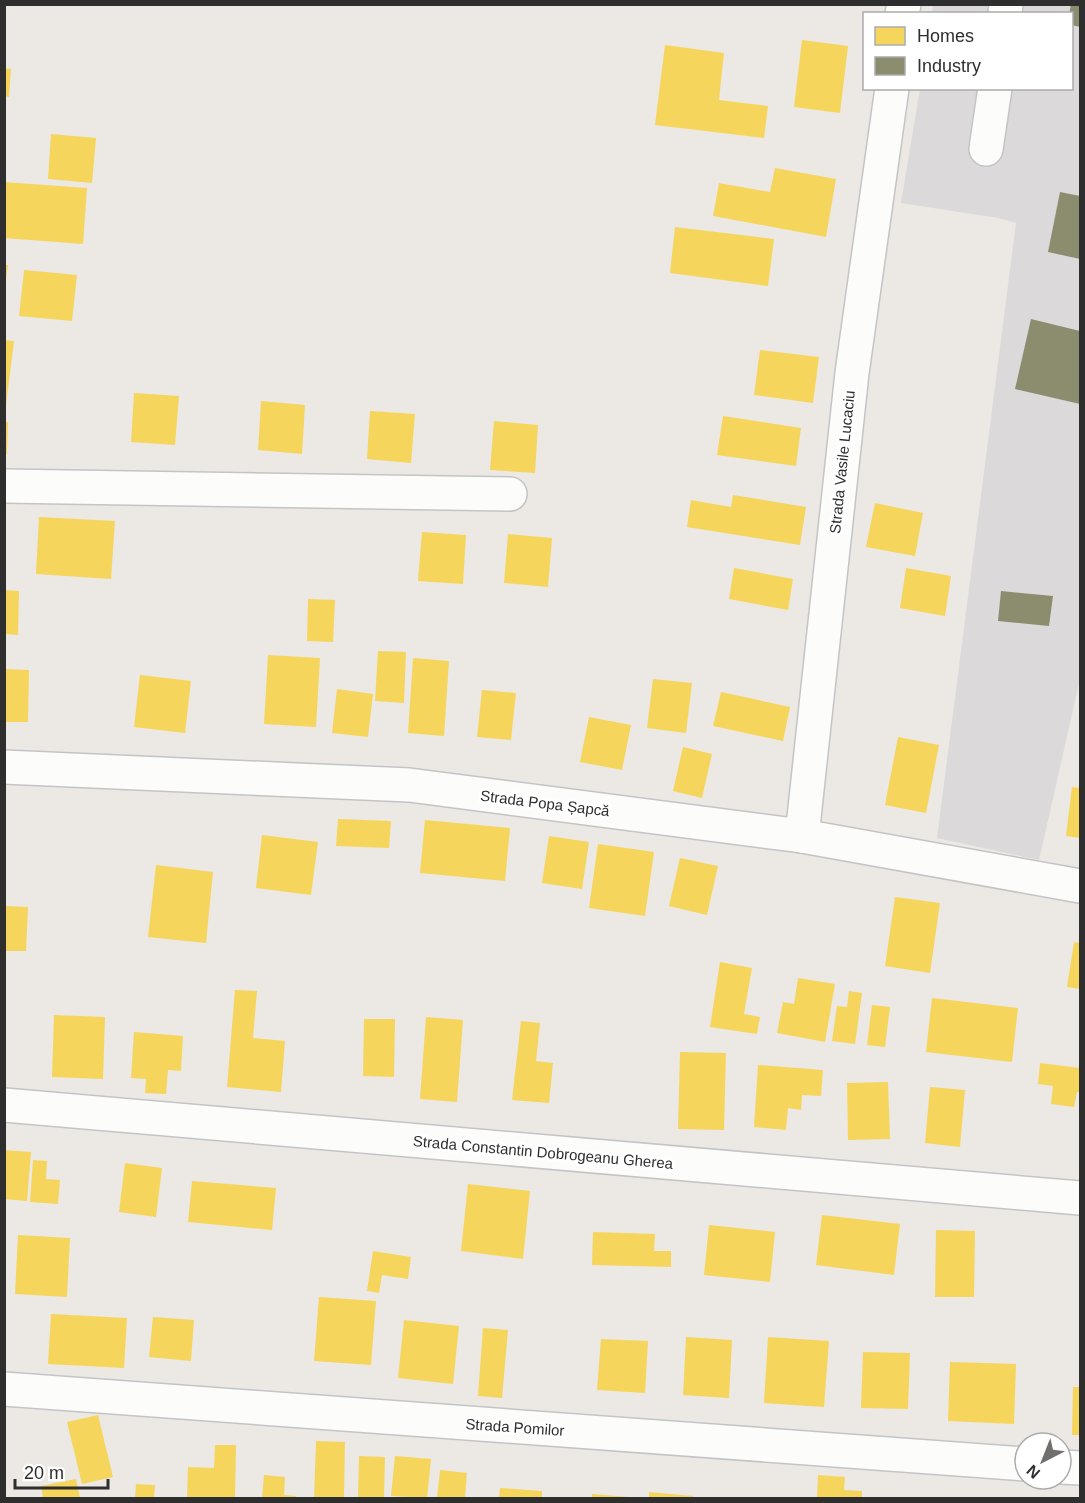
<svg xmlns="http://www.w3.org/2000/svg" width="1085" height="1503" font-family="Helvetica,sans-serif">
	<rect width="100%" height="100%" fill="#ece8e4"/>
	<!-- industrial -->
	<path fill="#dcd9db" d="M933,5h147v674l-41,181 -102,-22 79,-615 -18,-5 -97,-15 19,-114 152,-1v-74l-140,-1z"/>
	<!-- homes -->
	<g fill="#f6d55c">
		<path d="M802,40l46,6 -8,67 -46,-6z"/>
		<path d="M665,45l59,8 -5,47 49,6 -4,32 -109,-13z"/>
		<path d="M4,68l7,1 -2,28 -5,-1z"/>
		<path d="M51,134l45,4 -4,45 -44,-4z"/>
		<path d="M775,168l61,11 -10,58 -113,-21 6,-33 51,9z"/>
		<path d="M4,182l83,6 -4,56 -79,-6z"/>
		<path d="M675,227l99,12 -6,47 -98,-13z"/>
		<path d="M4,265h4l-2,15h-2z"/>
		<path d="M24,270l53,5 -5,46 -53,-5z"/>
		<path d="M4,340l10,1 -8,64h-2z"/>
		<path d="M760,350l59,7 -6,46 -59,-8z"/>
		<path d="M134,393l45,3 -4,49 -44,-3z"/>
		<path d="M261,401l44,4 -3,49 -44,-4z"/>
		<path d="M370,411l45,3 -4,49 -44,-4z"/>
		<path d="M723,416l78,12 -5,38 -79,-11z"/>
		<path d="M494,421l44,4 -3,48 -45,-3z"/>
		<path d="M4,422h4l-1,32h-3z"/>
		<path d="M733,495l73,12 -6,38 -113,-18 4,-27 40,7z"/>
		<path d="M875,503l48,10 -8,43 -49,-9z"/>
		<path d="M39,517l76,4 -4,58 -75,-5z"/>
		<path d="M422,532l44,3 -3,49 -45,-3z"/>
		<path d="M508,534l44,4 -4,49 -44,-4z"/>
		<path d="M734,568l59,11 -5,31 -59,-11z"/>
		<path d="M906,568l45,8 -6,40 -45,-8z"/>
		<path d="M4,590l15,1 -1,44 -14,-1z"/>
		<path d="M308,599l27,1 -2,42 -26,-1z"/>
		<path d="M378,651l28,1 -2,51 -29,-2z"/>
		<path d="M268,655l52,3 -4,69 -52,-3z"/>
		<path d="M413,658l36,3 -5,75 -36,-3z"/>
		<path d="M4,669l25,1 -1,52h-24z"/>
		<path d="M140,675l51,6 -6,52 -51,-6z"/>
		<path d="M653,679l39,4 -6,50 -39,-5z"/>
		<path d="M337,689l36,5 -5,43 -36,-4z"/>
		<path d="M482,690l34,3 -5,47 -34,-3z"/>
		<path d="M721,692l69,15 -7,34 -70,-15z"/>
		<path d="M589,717l42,8 -9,45 -42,-8z"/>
		<path d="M898,737l41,8 -13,68 -41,-8z"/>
		<path d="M683,747l29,7 -10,44 -29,-7z"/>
		<path d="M1072,787l8,1v50l-14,-2z"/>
		<path d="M338,819l53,2 -2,27 -53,-2z"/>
		<path d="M425,820l85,8 -5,53 -85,-8z"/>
		<path d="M262,835l56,7 -7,53 -55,-7z"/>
		<path d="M549,836l40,6 -7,47 -40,-6z"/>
		<path d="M598,844l56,8 -9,64 -56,-8z"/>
		<path d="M680,858l38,8 -11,49 -38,-9z"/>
		<path d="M156,865l57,7 -7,71 -58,-6z"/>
		<path d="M895,897l45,6 -10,70 -45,-7z"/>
		<path d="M4,906l24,1 -2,44h-22z"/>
		<path d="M1074,942l6,1v46l-13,-2z"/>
		<path d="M720,962l32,6 -8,46 16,3 -3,17 -47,-7z"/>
		<path d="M798,978l37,6 -10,58 -48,-9 6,-31 11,2z"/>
		<path d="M235,990l22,1 -4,47 32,3 -4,51 -54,-5z"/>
		<path d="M849,991l13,2 -7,51 -23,-3 5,-35 10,1z"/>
		<path d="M932,998l86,10 -6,54 -86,-10z"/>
		<path d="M872,1005l18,2 -5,40 -18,-2z"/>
		<path d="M54,1015l51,2 -2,62 -51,-2z"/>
		<path d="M426,1017l37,3 -6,82 -37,-3z"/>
		<path d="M364,1019h31l-1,58 -31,-1z"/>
		<path d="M521,1021l19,2 -4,38 17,2 -4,40 -37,-3z"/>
		<path d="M134,1032l49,4 -2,35 -13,-1 -2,24 -21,-1 1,-14 -15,-1z"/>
		<path d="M680,1052l46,1 -2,77 -46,-1z"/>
		<path d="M1040,1063l40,5v24h-3l-3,15 -23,-3 2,-18 -15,-2z"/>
		<path d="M758,1065l65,5 -2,26 -19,-1 -1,15 -13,-2 -2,22 -32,-3z"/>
		<path d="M888,1082l2,57 -42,1 -1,-57z"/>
		<path d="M930,1087l35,3 -5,57 -35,-4z"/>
		<path d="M4,1150l27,2 -4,49 -23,-2z"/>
		<path d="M33,1160l14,1 -1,18 14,1 -2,24 -28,-2z"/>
		<path d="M125,1163l37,5 -6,49 -37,-5z"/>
		<path d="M192,1181l84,7 -4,42 -84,-8z"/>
		<path d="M468,1184l62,7 -7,68 -62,-8z"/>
		<path d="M822,1215l78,9 -6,51 -78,-10z"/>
		<path d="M709,1225l66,7 -5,50 -66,-7z"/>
		<path d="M936,1230l39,1 -1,66h-39z"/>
		<path d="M593,1232l62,2 -1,17h17v16l-79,-2z"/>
		<path d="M18,1235l52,3 -3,59 -52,-3z"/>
		<path d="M373,1251l38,6 -3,22 -26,-4 -3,18 -12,-2z"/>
		<path d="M319,1297l57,4 -5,64 -57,-4z"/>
		<path d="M51,1314l76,4 -3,50 -76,-4z"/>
		<path d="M153,1317l41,3 -3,41 -42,-4z"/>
		<path d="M404,1320l55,6 -6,58 -55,-6z"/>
		<path d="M483,1328l25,2 -6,68 -24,-2z"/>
		<path d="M686,1337l46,3 -3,58 -46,-3z"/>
		<path d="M768,1337l61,4 -5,66 -60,-4z"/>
		<path d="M601,1339l47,2 -3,52 -48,-3z"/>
		<path d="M863,1352l47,1 -2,56 -47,-1z"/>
		<path d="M950,1362l66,2 -2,60 -66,-3z"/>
		<path d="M1073,1387h7v48h-8z"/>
		<path d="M98,1415l15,62 -31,7 -15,-62z"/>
		<path d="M316,1441l29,1 -1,56h-30z"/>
		<path d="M215,1445h21l-1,53h-48l1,-31 26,1z"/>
		<path d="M359,1456l26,1 -1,41h-26z"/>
		<path d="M395,1456l36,3 -4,39 -36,-2z"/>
		<path d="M440,1470l27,3 -2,25h-28z"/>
		<path d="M264,1475l21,2 -1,18 12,1v2h-34z"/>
		<path d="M818,1475l27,2 -1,13 18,1v7h-45z"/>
		<path d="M76,1479l4,19h-37l-2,-12z"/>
		<path d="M136,1484l19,1 -1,13h-19z"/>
		<path d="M500,1488l42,3v7h-43z"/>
		<path d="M649,1492l44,4v2h-44z"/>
		<path d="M592,1494l37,3v1h-37z"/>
	</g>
	<!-- industry -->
	<g fill="#8c8c6e">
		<path d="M1071,4h9v23l-8,-2v-11h-3z"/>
		<path d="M1060,192l20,4v63l-32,-7z"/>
		<path d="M1031,319l49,12v73l-65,-15z"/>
		<path d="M1001,591l52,5 -4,30 -51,-5z"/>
	</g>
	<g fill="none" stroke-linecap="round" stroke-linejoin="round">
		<!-- minor casing -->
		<g stroke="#c5c4c5" stroke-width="36">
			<g id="minor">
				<path d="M902,14l2,-10"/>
				<path d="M1005,14l1,-10"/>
				<path d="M986,149l9,-61"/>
				<path d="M4,486l506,8"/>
				<path d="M4,767l405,18 393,51 278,50"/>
				<path d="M802,836l50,-463 40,-285"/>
				<path d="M4,1105l1076,93"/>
				<path d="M4,1389l1021,75"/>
				<path d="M1061,1467l19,1"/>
			</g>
		</g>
		<!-- minor -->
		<use href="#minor" stroke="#fcfcfb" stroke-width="33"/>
	</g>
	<g text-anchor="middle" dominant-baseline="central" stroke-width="6" stroke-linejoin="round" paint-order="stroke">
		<!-- street labels -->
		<g font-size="15" fill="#2e2e2e" stroke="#fff">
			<text transform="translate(842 462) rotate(-84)">Strada Vasile Lucaciu</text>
			<text transform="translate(545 803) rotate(7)">Strada Popa Șapcă</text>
			<text transform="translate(543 1152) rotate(5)">Strada Constantin Dobrogeanu Gherea</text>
			<text transform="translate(515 1427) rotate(4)">Strada Pomilor</text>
		</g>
	</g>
	<!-- border -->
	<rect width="1085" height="1503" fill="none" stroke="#2e2e2e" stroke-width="12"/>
	<!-- legend -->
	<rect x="863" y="12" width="210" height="78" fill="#ffffff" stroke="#ababab" stroke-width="1.5"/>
	<rect x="875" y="27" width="30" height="18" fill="#f6d55c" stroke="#ababab" stroke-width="1.5"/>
	<text x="917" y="42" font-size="18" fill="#2e2e2e">Homes</text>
	<rect x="875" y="57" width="30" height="18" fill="#8c8c6e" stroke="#ababab" stroke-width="1.5"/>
	<text x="917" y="72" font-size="18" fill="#2e2e2e">Industry</text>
	<!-- north arrow -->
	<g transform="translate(1043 1461) rotate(222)"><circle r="28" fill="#ffffff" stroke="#ababab" stroke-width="1.5"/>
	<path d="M0-4.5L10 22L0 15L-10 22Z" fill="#706f6e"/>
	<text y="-9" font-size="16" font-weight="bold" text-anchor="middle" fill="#2e2e2e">N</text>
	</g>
	<!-- scale -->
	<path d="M15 1479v9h93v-9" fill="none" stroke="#2e2e2e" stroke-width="3"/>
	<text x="24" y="1479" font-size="18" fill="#2e2e2e" stroke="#ffffff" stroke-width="4.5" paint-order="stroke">20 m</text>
</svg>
